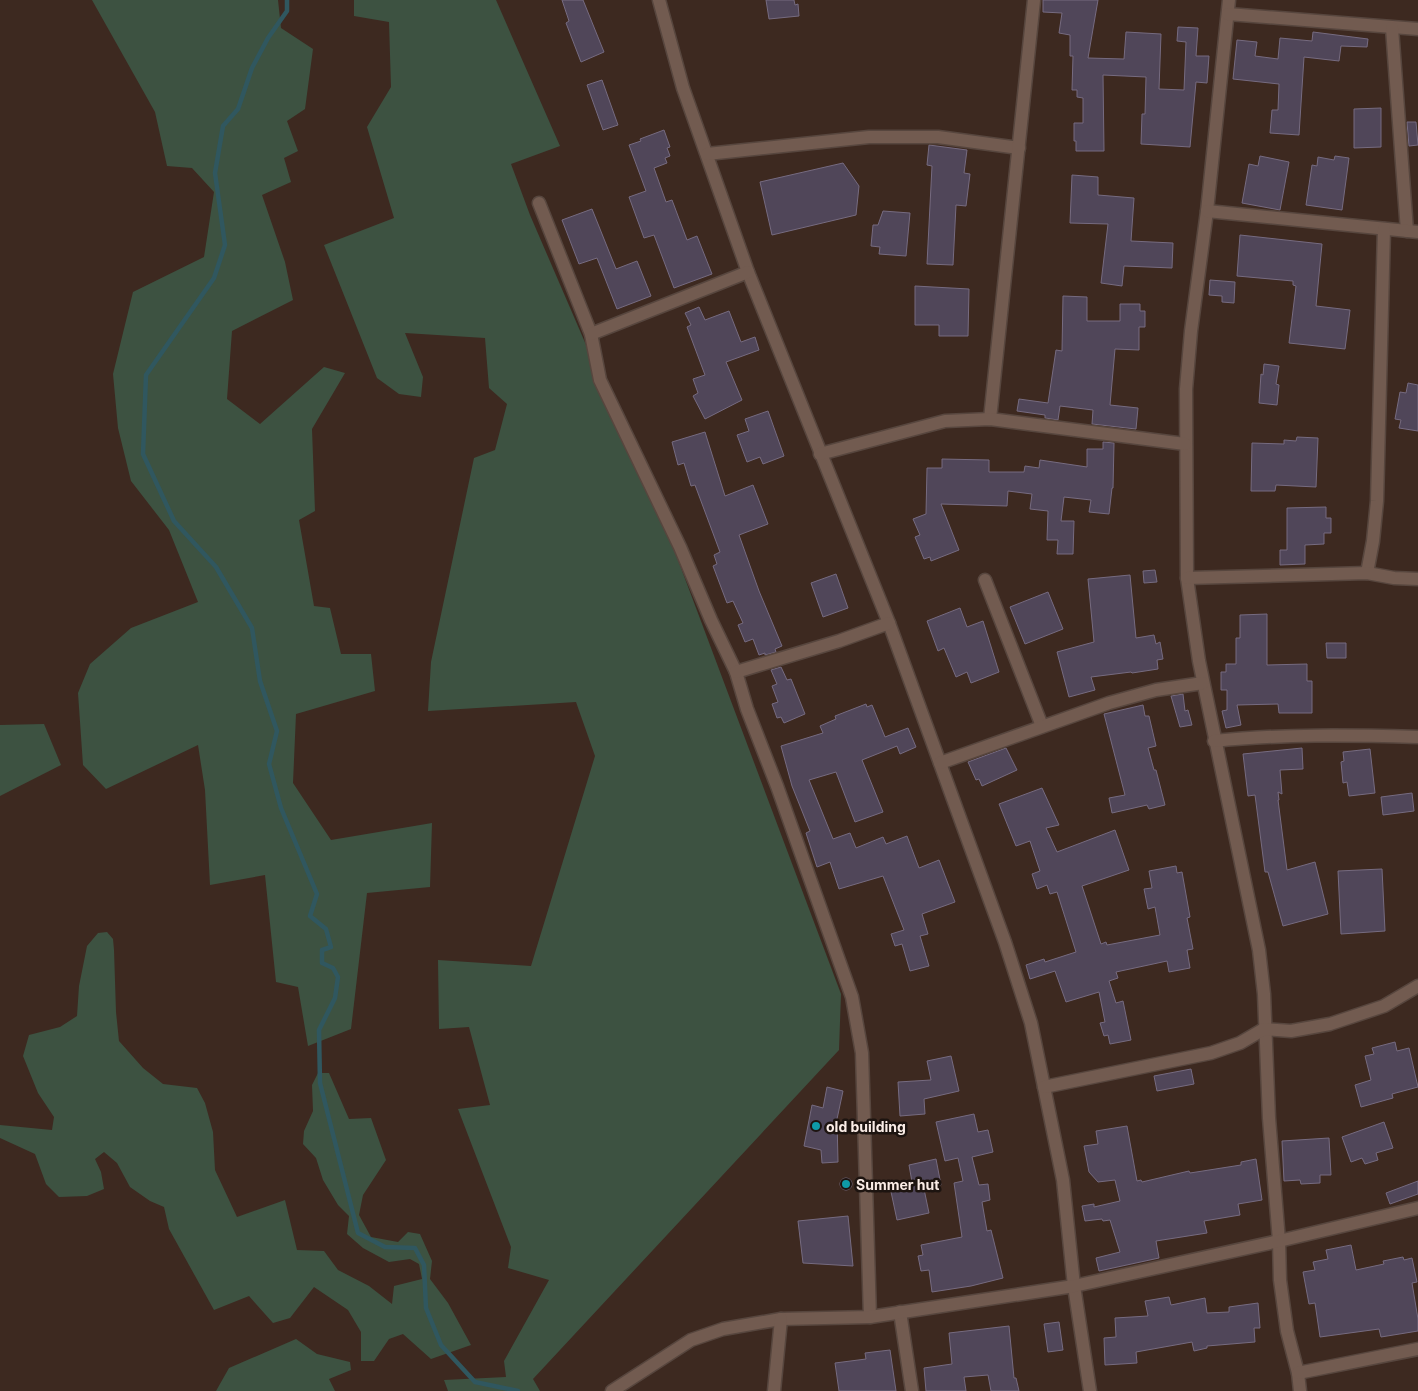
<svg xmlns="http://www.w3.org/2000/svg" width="1418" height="1391" font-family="Inter,sans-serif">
	<rect width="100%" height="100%" fill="#3d2920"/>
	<!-- green -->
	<g fill="#3d5241">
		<path d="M92,0h186l3,28 32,21 -8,60 -18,12 11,30 -14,7 7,24 -29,13 23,67 8,38 -61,31 -5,68 33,25 64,-57 21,6 -33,56 3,82 -16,9 15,86 16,2 11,46h30l4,37 -79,23 -3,69 38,57 101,-17 -2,64 -63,6 -16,136 -43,17 -10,-59 -22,-5 -11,-107 -55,10 -5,-95 -7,-45 -92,44 -23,-24 -5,-72 12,-29 41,-36 67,-26 -29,-72 -38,-49 -13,-53 -5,-54 20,-82 71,-35 10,-65 -22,-24 -25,-2 -12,-54z"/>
		<path d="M354,0h142l64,146 -49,18 19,51 142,329 169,450 -2,56 -306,329 7,12h-92l-4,-11 62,-3 -2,-16 45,-81 -41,-12 3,-21 -53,-138 32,-4 -21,-78 -30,2 -1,-69 93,6 64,-210 -19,-54 -148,9 3,-49 43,-204 21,-8 12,-46 -18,-16 -4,-50 -80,-5 18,44 -2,20 -22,-3 -22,-16 -53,-133 70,-27 -27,-91 24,-40 -2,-65 -35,-6z"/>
		<path d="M44,724l17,41 -61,31v-71z"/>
		<path d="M107,932l6,7 1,11 2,62 3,29 24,27 20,16 34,4 8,15 8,29 2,38 22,47 48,-17 12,50 27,1 14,19 31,16 23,18 2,-18 28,-7 -3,-15 -9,-5 -21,3 -26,-14 -16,-14 2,-18 -11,-11 -15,-25 -7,-22 -13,-14 1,-13 9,-20 -1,-26 6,-12h11l20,46 22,-1 15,42 -23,35 -4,20 12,22 27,5 10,-10 12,2 12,27 -2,18 18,24 23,42 -40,14 -28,-25 -14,5 -15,22h-13v-29l-13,-22 -34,-23 -24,31 -17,5 -24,-27 -35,14 -45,-81 -5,-22 -14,-6 -20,-14 -13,-24 -13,-11 -9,7 6,13 3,17 -17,7 -28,1 -13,-13 -11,-30 -35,-16v-13l52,5 2,-13 -16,-24 -15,-37 6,-21 31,-8 17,-11 2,-30 8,-40 11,-13z"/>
		<path d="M296,1339l21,15 33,8 1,8 -22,9 6,12h-119l13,-23z"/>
	</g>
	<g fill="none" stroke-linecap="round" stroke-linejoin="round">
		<!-- stream -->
		<path stroke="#30575f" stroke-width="4.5" d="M287,0v11l-19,27 -16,30 -14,41 -15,17 -8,47 10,72 -11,33 -68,97 -3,79 31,67 42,46 36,61 8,53 17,50 -8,33 12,44 36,86 -7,22 16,13 5,18 -9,3v13l11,5 5,9 -3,21 -16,32 1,53 38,150 27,14 30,1 9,17 2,43 15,37 34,37 43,9"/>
	</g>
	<!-- building -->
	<g fill="#504659" stroke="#766b80">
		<path d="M562,0h21l21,52 -23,10 -15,-39 3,-2z"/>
		<path d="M766,0h28l1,5 3,-1 1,12 -30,3z"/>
		<path d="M1043,0h55l-10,58 36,1 2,-27 35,2 -2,55 25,1 2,-48 -9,-1 1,-14 20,1 -2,28h13l-2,27 -11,-1 -6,65 -49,-3 1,-30h3l1,-37 -43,-2 1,76h-28v-10h-2v-18h9v-25l-6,-1v-7h-5l1,-34h-3v-21l-11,-2 3,-20 -19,-1z"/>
		<path d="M1313,32l55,7 -1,8 -26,-1 -2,15 -35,-4 -5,78 -29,-2 2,-23h6l1,-26 -46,-5 4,-39 20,2 -2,14 23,3 2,-21 32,3z"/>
		<path d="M602,80l16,45 -15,5 -16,-45z"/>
		<path d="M1381,108v39l-27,1v-39z"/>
		<path d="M1407,122h9l2,23 -9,1z"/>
		<path d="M664,130l6,17 -3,1 3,8 -5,2 2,5 -13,5 12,34 6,-2 15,40 10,-4 15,38 -38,14 -20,-53 -10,3 -15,-41 17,-6 -17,-46 12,-4 -1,-2z"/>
		<path d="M929,145l38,5 -3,23 6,1 -4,32 -10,-1 -3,60 -26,-1 5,-98 -5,-1z"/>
		<path d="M1260,156l29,6 -9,48 -38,-7 7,-39 9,2z"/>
		<path d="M1335,156l14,2 -7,52 -36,-5 6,-40 5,1 1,-9 16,3z"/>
		<path d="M843,163l16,23 -3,29 -84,20 -12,-53z"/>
		<path d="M1072,175l26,2v18l36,3 -3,43 42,2 -1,25 -48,-2 -2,20 -21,-3 7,-59 -38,-1z"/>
		<path d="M592,209l24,60 21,-8 14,35 -34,13 -20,-51 -18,6 -17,-44z"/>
		<path d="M883,211l27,2 -4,43 -27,-2 1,-7 -9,-1 2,-21h5z"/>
		<path d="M1240,235l82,9 -6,62 34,4 -5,39 -56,-6 7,-57 -3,-1v-4l-56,-5z"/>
		<path d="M1210,280l25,2 -1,21 -12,-1v-6l-13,-1z"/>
		<path d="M915,286l54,3 -1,47h-29v-11h-24z"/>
		<path d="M1063,296l24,1v24h33v-17h20v7h5v16h-6v23l-24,-1 -5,56 28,3 -2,21 -44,-5 1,-14 -33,-4 -2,14 -13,-2v-3l-28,-4 2,-12 29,4 8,-53 6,1z"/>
		<path d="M699,307l6,13 24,-9 12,31 14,-5 4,13 -33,12 16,38 -37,19 -12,-23 5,-3 -5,-14 12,-4 -18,-48 4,-2 -6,-12z"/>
		<path d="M1264,364l15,2 -3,18 3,1 -2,20 -18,-2 2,-29 2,1z"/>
		<path d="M1408,383l10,2v46l-19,-3 2,-8 -6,-1 5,-27 6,1z"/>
		<path d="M768,411l16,45 -21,8 -3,-7 -13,5 -10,-27 12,-4 -4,-12z"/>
		<path d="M705,432l20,64 28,-11 15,39 -29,11 20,56 23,55 -7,3 1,3 -11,3v-2l-6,2 -6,-16 -8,3 -7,-17 5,-2 -10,-22 -6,2 -14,-37 4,-2 -3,-9 6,-3 -25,-67 -4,1 -7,-23 -6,2 -6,-23z"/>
		<path d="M1297,437l21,1 -2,49 -40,-2 -1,6h-24l1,-48 32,1v-4l12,1z"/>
		<path d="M1103,442l11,1 -1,45h-1l-3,26 -20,-2 2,-12 -27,-3 -3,24h13l-1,33h-16l1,-14h-11l1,-29 -18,-2 2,-15 -24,-3 -1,15 -66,-2 18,46 -28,11 -1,-4 -6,2 -9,-22 5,-2 -7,-16 13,-5 1,-46h15v-9l47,1v12h35l1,-6 14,2 1,-8 47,7v-18h16z"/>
		<path d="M1326,507v11h5v15h-7v11l-19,1v19l-25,1v-15h7v-42z"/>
		<path d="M1155,570l2,12 -13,1 -1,-12z"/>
		<path d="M836,574l12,34 -25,9 -12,-34z"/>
		<path d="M1130,575l6,63 18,-3 2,9 4,-2 3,17 -6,1 1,9 -26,4 -1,-1 -40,5 4,13 -26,7 -12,-45 37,-10 -6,-63z"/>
		<path d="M1048,592l15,37 -38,15 -15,-37z"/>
		<path d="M960,608l7,19 16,-6 16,51 -28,11 -4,-11 -11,5 -12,-29 -6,3 -11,-30z"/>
		<path d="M1267,614v51l40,-1v17h5v32h-33l-1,-9 -41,1 4,20 -15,3 -4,-17 5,-1v-20h-6v-18h5v-8h10v-26h4v-23z"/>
		<path d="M1326,643h20v15h-19z"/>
		<path d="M781,667l6,13 4,-1 14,35 -21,9 -3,-6 -4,1 -5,-14 6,-2 -6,-16 5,-2 -6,-14z"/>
		<path d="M1183,694l2,17 3,-1 4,15 -12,2 -9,-31z"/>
		<path d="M866,704l1,3 5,-2 13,32 23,-9 8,19 -16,7 -3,-8 -35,14 21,52 -28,10 -19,-50 -27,8 24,59 17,-6 6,15 27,-11 3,7 21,-8 12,32 20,-8 16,42 -33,12 6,20 -8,2 9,30 -19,5 -8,-27 -7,2 -4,-12 13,-4 -21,-54 -44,13 -9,-27 -13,5 -11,-34 4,-2 -18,-45 -11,-40 42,-13 -3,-7 16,-7 -1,-3z"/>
		<path d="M1143,705l2,11h4l7,30 -8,2 6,22h2l9,35 -16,4 -2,-4 -35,8 -3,-15 16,-3 -21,-81z"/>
		<path d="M1006,748l11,22 -35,16 -3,-7 -3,1 -8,-18z"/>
		<path d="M1302,748l1,21 -23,1 2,24 -4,-2 1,8h-1l9,70 28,-8 13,52 -45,12 -15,-54h-3l-10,-77 -7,1 -5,-42z"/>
		<path d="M1370,749l5,44 -26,3 -2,-14 -4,1 -2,-21 3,-1 -1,-9z"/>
		<path d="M1042,788l17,37 -13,3 11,24 58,-22 14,40 -47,16 19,58 5,-2 1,3 53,-10 -5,-28 -7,2 -4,-20 8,-1 -3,-17 27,-5 1,7 5,-1 8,45 -3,1 6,31 -6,1 3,18 -21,4 -2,-11 -51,11 2,6 -9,3 7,22 7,-2 8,39 -21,4 -2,-9 -4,1 -4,-13 5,-1 -6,-30 -33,10 -11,-31 -25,8 -4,-14 18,-6 1,3 31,-10 -19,-60 -7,2 -3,-9 -10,4 -5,-15 8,-3 -10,-30 -14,5 -17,-42z"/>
		<path d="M1412,793l2,18 -31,4 -2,-18z"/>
		<path d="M1382,869l3,62 -44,3 -3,-63z"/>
		<path d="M1395,1042l2,9 12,-3 9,39 -26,7 1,4 -32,9 -6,-22 16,-5 -6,-24 9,-2 -2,-6z"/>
		<path d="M951,1056l8,35 -35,8 1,15 -25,2 -2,-34 33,-2 -4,-19z"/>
		<path d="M1191,1069l3,15 -37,7 -3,-15z"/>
		<path d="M827,1087l16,4 -6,28 1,43 -16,1 -1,-13 -17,-4 8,-41 11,3z"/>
		<path d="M974,1114l4,18 10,-2 5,22 -21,5 7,28 9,-1 2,16 -8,2 5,29 4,-1 12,48 -32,8 -39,6 -3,-22 -8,1 -3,-15 5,-1 -2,-10 41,-8 -8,-54 9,-2 -5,-23 -13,3 -9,-39z"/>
		<path d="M1384,1122l9,26 -17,5 2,7 -13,4 -3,-6 -11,4 -9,-25z"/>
		<path d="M1127,1126l10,55 4,-1 1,2 47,-11 1,2 51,-8v-3l15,-3 6,41 -24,4 2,11 -36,6 3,12 -51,8 3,17 -60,13 -3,-13 24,-6 -10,-32 -7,1 -1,-2 -17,2 -3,-15 12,-2v3l26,-6 -5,-21 -17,2 -9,-10 -5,-26 14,-2 -2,-13z"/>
		<path d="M1329,1138l2,37h-11v8l-19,1 -1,-4 -16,1 -2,-40z"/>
		<path d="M936,1159l5,26 -17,4 5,24 -32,7 -7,-33 22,-5 -3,-17z"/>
		<circle cx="846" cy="1184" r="6"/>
		<path d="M1418,1181v13l-28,10 -4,-11z"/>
		<path d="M848,1216l5,50 -50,-3 -5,-42z"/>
		<path d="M1351,1245l5,25 28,-6 -1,-3 20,-4 1,3 8,-2 5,24 -5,1 6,36v12l-37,6 -2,-8 -59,8 -5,-34 -6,1 -6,-32 12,-2 -2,-8 15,-3 -2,-9z"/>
		<path d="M1169,1297l2,8 34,-7 2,15 22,-1v-5l29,-4 2,25h-6l1,14 -48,4v2l-13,3 -2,-9 -56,10 1,11 -32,2 -1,-27 12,-1 -1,-19 33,-2 -3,-15z"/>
		<path d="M1059,1322l4,28 -15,2 -4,-28z"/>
		<path d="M1009,1326l5,52h2l3,13h-28l-3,-16 -24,2 2,14h-40l-2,-23 28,-4 -3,-31z"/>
		<path d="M890,1350l6,41h-57l-4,-28 31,-4 -1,-6z"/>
	</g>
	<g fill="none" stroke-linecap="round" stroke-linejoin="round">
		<!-- minor casing -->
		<g stroke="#57463e" stroke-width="15">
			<g id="minor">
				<path d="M659,0l24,88 65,184 141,351 116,319 26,81 32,157 11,106 16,105"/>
				<path d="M1229,0l-22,211 -16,120 -5,58 1,189 12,83 60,289 5,44 5,124 10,123 1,39 7,51 11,42 2,18"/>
				<path d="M1228,14l190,15"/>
				<path d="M1392,28l15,203"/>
				<path d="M707,154l162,-17h69l81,11"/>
				<path d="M539,203l52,131 9,46 80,167 31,73 25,52 11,37 30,77 75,211 10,56 8,264"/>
				<path d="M1207,211l211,21"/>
				<path d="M591,334l157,-62"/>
				<path d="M990,419l44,-419"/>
				<path d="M820,454l125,-33 45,-2 195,25"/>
				<path d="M1367,573l6,-32 4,-40 7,-272"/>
				<path d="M1187,578l180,-5 27,5 24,1"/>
				<path d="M985,580l57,146"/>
				<path d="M736,672l103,-31 50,-18"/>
				<path d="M1214,741c68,-7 136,-6 204,-4"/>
				<path d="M940,763l169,-60 47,-13 47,-7"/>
				<path d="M1044,1087l167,-34 29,-10 24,-14 27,2 39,-7 54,-18 34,-20"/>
				<path d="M900,1312l12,79"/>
				<path d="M1298,1373l120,-24"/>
				<path d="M612,1391l79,-51 32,-11 58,-10 89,-2 204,-31 205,-45 139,-33"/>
				<path d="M774,1391l7,-72"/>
			</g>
		</g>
		<!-- minor -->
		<use href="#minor" stroke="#725b50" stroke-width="12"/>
	</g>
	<!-- markers -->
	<g fill="#0f9aa8" stroke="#1d1410" stroke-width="2">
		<circle cx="816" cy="1126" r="5"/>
		<circle cx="846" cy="1184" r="5"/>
	</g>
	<g text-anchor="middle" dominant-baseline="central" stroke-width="5" stroke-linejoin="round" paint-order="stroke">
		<!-- poi labels -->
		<g font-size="14" font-weight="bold" fill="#fbede7" stroke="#1d1410" text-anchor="start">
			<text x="826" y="1126">old building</text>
			<text x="856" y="1184">Summer hut</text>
		</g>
	</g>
</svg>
